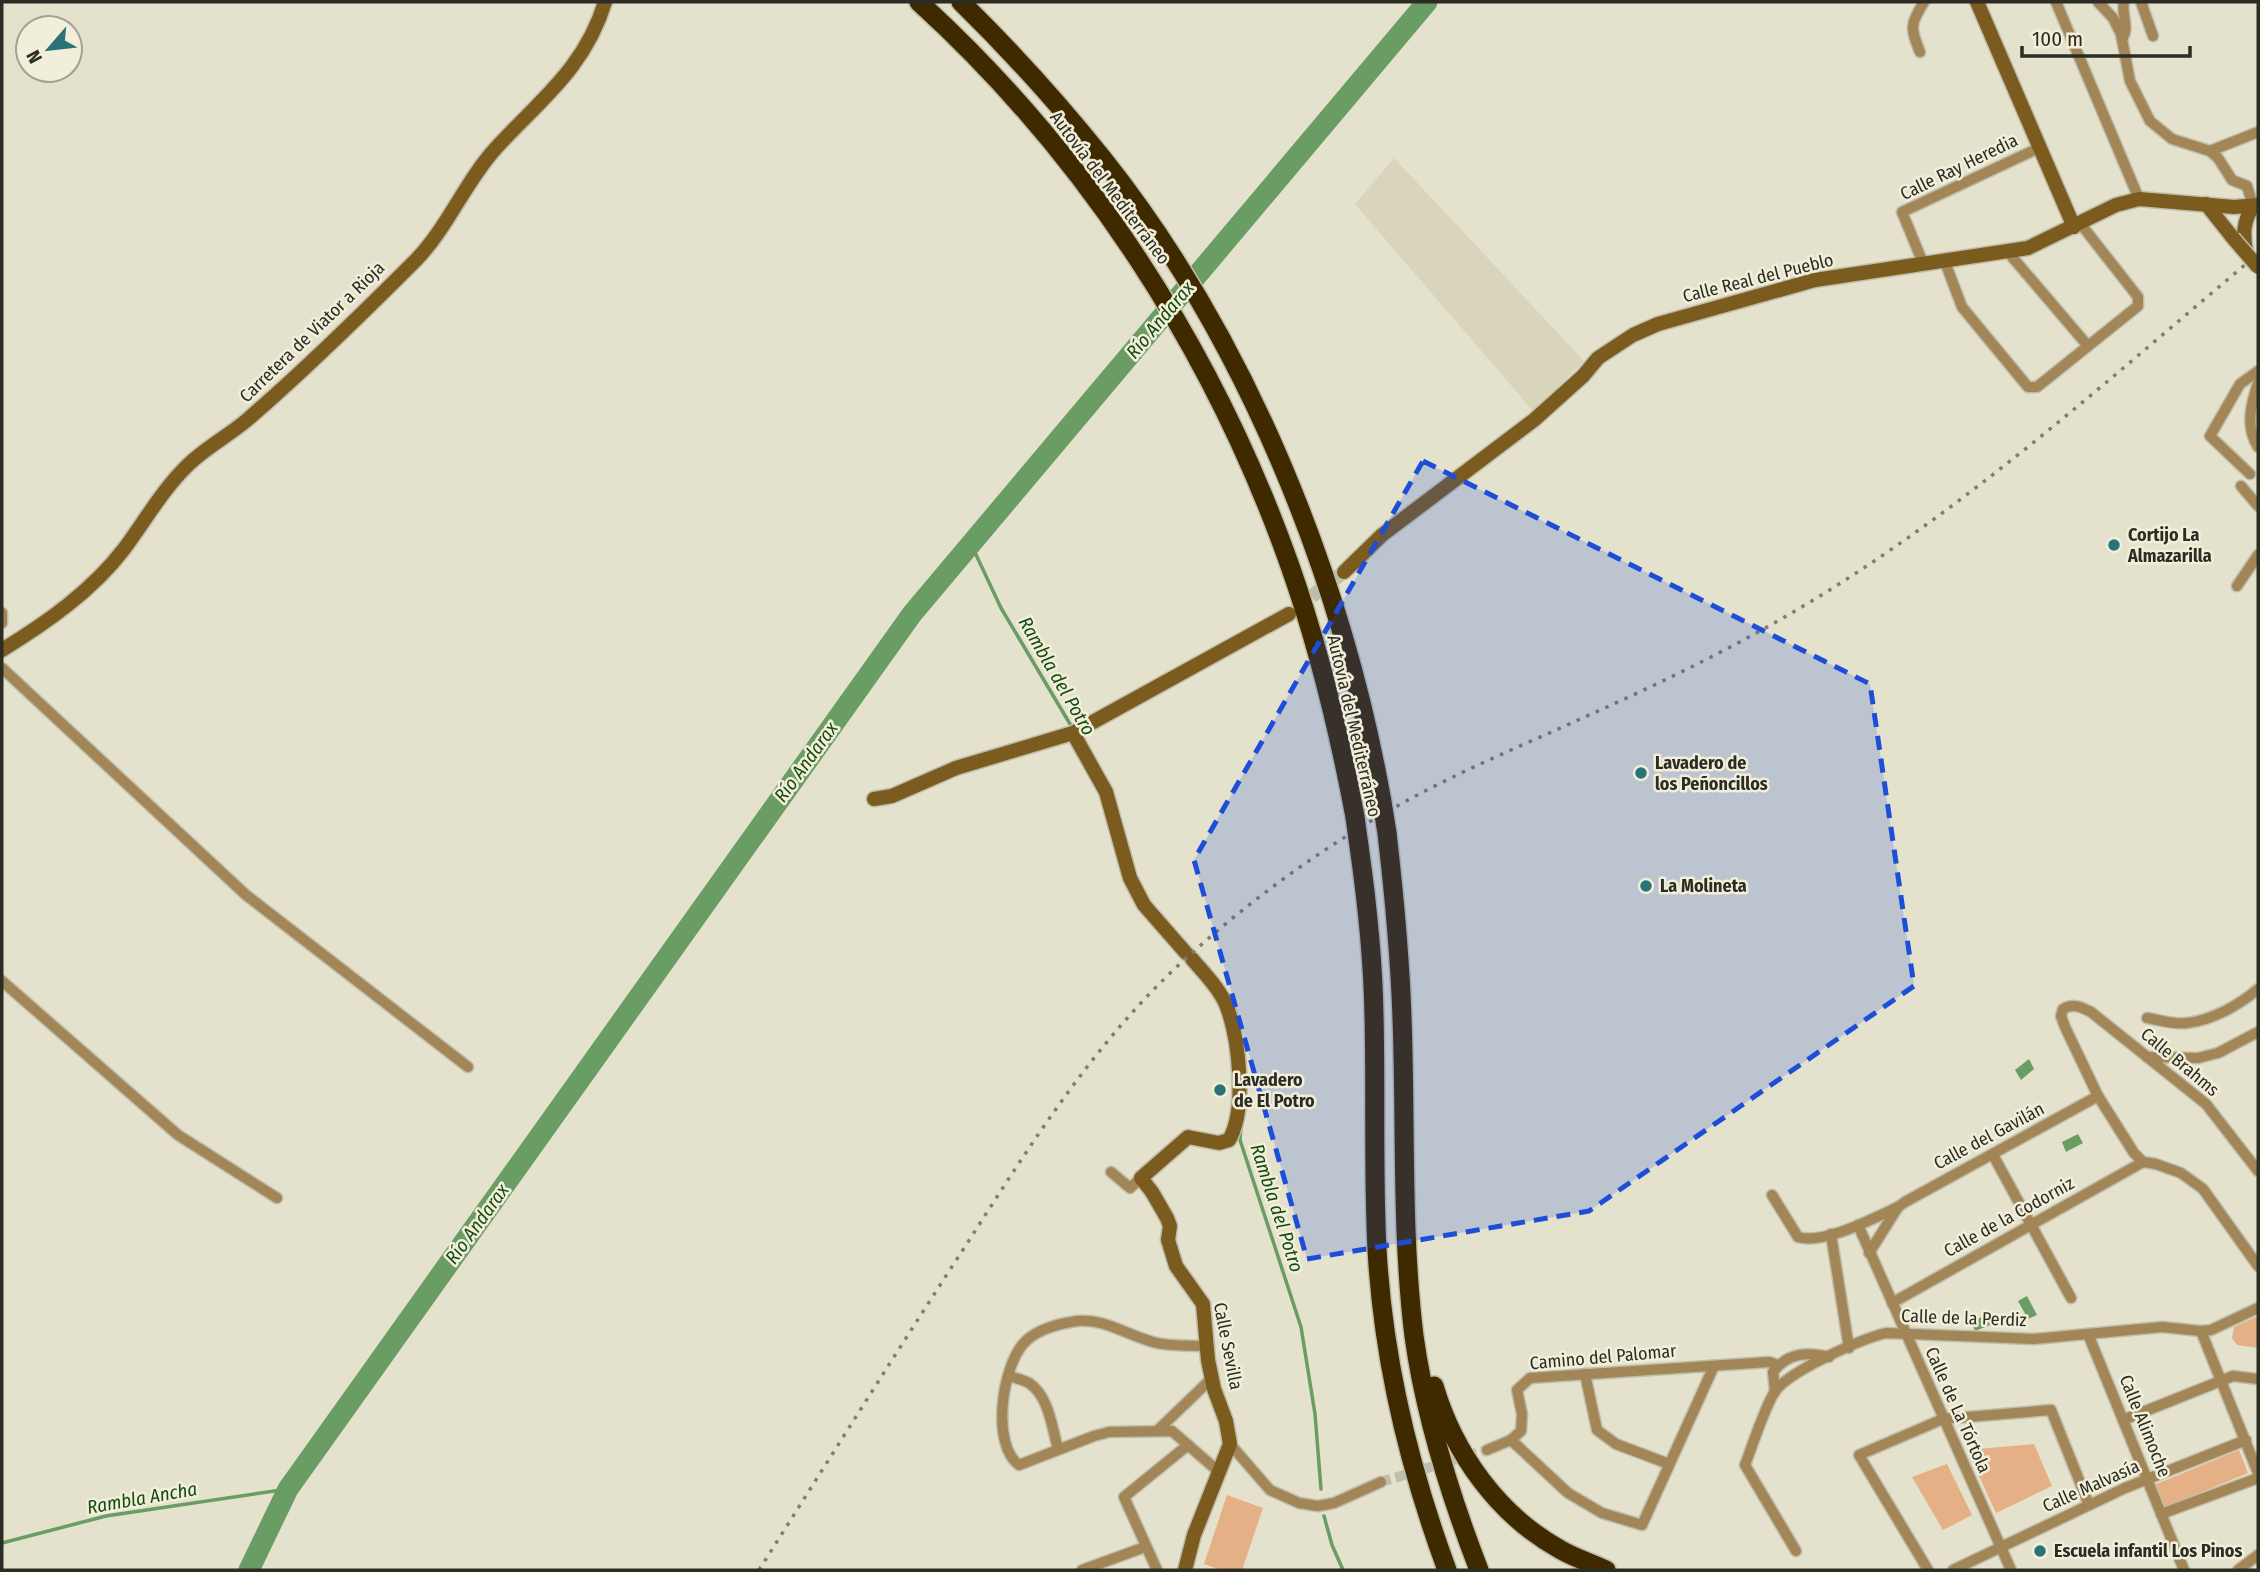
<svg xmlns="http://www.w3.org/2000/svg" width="2260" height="1572" font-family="'Fira Sans Condensed',sans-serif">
	<rect width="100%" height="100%" fill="#e4e1cd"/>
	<!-- built -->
	<path fill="#d8d5ba" d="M1394,158l190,203 -51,50 -178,-207z"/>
	<!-- green -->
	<g fill="#e6b086">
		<path d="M2258,1316v32l-21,-3 -5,-7 2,-11z"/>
		<path d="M2034,1444l18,42 -56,27 -29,-63z"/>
		<path d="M2239,1450l9,23 -85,35 -9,-23z"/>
		<path d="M1947,1464l25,51 -29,15 -31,-53z"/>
		<path d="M1227,1495l36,13 -21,62h-21l-17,-6z"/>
	</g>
	<!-- water -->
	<g fill="#699d63">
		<path d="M2029,1059l5,10 -13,11 -6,-10z"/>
		<path d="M2078,1134l5,9 -17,9 -4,-10z"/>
		<path d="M2027,1296l10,19 -9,4 -10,-18z"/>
		<path d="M1990,1314l3,10 -18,7 -4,-10z"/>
	</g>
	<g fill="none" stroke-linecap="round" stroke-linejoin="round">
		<!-- stream -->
		<g stroke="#699d63" stroke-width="3.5">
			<path d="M971,544l30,64 72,121"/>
			<path d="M1241,1126l-1,14 61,187 14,87 6,75"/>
			<path d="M1324,1516l8,29 11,25"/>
			<path d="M2,1543l104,-27 182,-27"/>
		</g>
		<!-- river -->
		<path stroke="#699d63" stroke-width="21" d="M249,1570l39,-81 624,-875 515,-612"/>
		<!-- street-tunnel -->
		<path stroke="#bfbdab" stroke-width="10" stroke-dasharray="10 5" stroke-linecap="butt" d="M1381,1482l106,-32"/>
		<!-- secondary-tunnel -->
		<path stroke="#bfbdab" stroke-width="14" stroke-dasharray="14 7" stroke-linecap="butt" d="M1295,609l49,-37"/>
		<!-- street casing -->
		<g stroke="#bfbdab" stroke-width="13">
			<g id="street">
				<path d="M2056,2l83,197"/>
				<path d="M2098,2l15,16 8,16 9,47 20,40 22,18 38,12 8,7 14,22 15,6 6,20"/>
				<path d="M2141,2l12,34"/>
				<path d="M2122,39c8,-12 -1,-24 2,-37"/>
				<path d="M1920,52c-10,-24 -10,-28 4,-50"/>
				<path d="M2210,151l48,-19"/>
				<path d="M2007,251l81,95"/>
				<path d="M1945,262l17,45 66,80h9l101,-81v-9l-58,-74"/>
				<path d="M1923,263l-21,-51 139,-65"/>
				<path d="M2258,383c-7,21 -13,44 0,64"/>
				<path d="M2250,474l-40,-38 30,-52 18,-13"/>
				<path d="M2241,486l17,20"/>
				<path d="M2237,586l21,-31"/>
				<path d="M2,613v10"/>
				<path d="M2,668l244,227 222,172"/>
				<path d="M2,981l176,154 99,63"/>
				<path d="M2147,1018c13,2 28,7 40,5 26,-3 52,-18 71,-34"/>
				<path d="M2147,1057l51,1 20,-5 40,-21"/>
				<path d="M1993,1155l78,143"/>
				<path d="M2258,1171l-52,-67 -115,-92c-10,-5 -18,-9 -28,-3l-2,7 4,11 33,69 36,57 9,9 13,2 25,9 22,16 55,77"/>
				<path d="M1111,1172l19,16 11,-10"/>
				<path d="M1772,1195l26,42c26,8 76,-19 100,-30"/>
				<path d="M1858,1225l153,345"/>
				<path d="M1831,1234l18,114"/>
				<path d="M1869,1253l29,-46 7,-5 193,-106"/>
				<path d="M1892,1303l251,-141"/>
				<path d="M2201,1331l57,142"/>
				<path d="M2088,1334l96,236"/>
				<path d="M1207,1346c-18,-1 -37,1 -54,-4 -29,-8 -52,-26 -82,-20 -17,3 -37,9 -48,22 -21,25 -32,100 -4,121l75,-29 15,-4 63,-1 47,41"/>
				<path d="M1585,1374l12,56 19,14 53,20"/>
				<path d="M1008,1376c7,2 16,4 21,7 20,13 23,45 29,66"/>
				<path d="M1775,1392l-2,-20c15,-20 35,-20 56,-15"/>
				<path d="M2123,1420l110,-44 25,3"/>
				<path d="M1157,1431l55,-53"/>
				<path d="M1511,1440l57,53 34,20 40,12 72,-159"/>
				<path d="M1230,1444l40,46 29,13 19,3 16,-3 47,-21"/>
				<path d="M1487,1450l24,-10 10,-9 1,-17 -5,-24 13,-12 239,-16 9,3"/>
				<path d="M2161,1514l97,-36"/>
				<path d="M1796,1551l-51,-86c7,-18 21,-62 31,-75 16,-20 85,-51 110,-57l148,6 128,-12 39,4 10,-1 47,-22"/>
				<path d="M1082,1570l63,-23"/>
				<path d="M1157,1570l-33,-73 64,-52"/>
				<path d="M1928,1570l-69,-115 84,-36 108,-9 38,95"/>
				<path d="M1953,1570l172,-82 121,-48"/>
				<path d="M2238,1570l20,-15"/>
			</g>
		</g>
		<!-- secondary casing -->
		<g stroke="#bfbdab" stroke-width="17">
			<g id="secondary">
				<path d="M1977,2l97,225"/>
				<path d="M2206,204l27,34"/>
				<path d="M2246,252c-3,-18 -3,-30 7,-46"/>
				<path d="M1344,572l38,-37 152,-115 49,-44 15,-18 35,-23 25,-11 157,-44 213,-32 88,-43 23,-6 95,8 24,-2"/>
				<path d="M2,650c44,-27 90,-59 122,-101 21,-28 38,-59 64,-84 17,-17 40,-29 59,-45 58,-50 114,-105 169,-160 32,-33 49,-78 80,-112 44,-48 89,-80 109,-146"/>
				<path d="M1073,733l33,59 24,86 14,27 42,48"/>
				<path d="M874,799l18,-3 64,-28 117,-35 216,-119"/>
				<path d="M1185,1570l9,-35 36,-91 -4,-23 -12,-32 -6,-29 -5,-56 -27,-38 -8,-26 2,-14 -3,-8 -15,-26 -11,-14 47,-41 31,6 10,-3c18,-31 10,-100 -2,-133 -7,-18 -23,-34 -35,-48"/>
			</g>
		</g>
		<!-- highway casing -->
		<g stroke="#bfbdab" stroke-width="22">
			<g id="highway">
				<path d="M919,2c169,154 295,349 371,564 29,82 49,166 65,251"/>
				<path d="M961,2c50,49 98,102 142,157 143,180 239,417 279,643"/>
				<path d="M1387,833c7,61 13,123 15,185 4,106 -1,212 12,318 11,80 36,159 65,234"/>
				<path d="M1359,846c8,56 14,113 15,169 2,78 -1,157 3,234 6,111 32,218 70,321"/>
				<path d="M1434,1386c20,68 65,130 127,164 14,8 30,13 45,20"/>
			</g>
		</g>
		<!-- street -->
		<use href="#street" stroke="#a28657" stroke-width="10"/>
		<!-- secondary -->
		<use href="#secondary" stroke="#7c5c1e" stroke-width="14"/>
		<!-- highway -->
		<use href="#highway" stroke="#3f2a00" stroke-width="19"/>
		<!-- rail -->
		<path stroke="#807e70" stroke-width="3.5" stroke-dasharray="3.5 7" stroke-linecap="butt" d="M759,1570c69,-109 138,-219 209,-328 66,-103 132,-208 225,-290 66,-59 139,-111 217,-153 57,-31 118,-56 177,-83 74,-33 148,-69 218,-111 164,-98 307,-229 453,-351"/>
		<!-- secondary-bridge casing -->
		<g stroke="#bfbdab" stroke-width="17" stroke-linecap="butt">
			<path id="secondary-bridge" d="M2233,238l25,29"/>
		</g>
		<!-- highway-bridge casing -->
		<g stroke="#bfbdab" stroke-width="22" stroke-linecap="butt">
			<g id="highway-bridge">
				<path d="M1382,802l5,31"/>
				<path d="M1355,817l4,29"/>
			</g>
		</g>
		<!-- secondary-bridge -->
		<use href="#secondary-bridge" stroke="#7c5c1e" stroke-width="14"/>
		<!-- highway-bridge -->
		<use href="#highway-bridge" stroke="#3f2a00" stroke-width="19"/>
	</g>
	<!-- marked area -->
	<path fill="#1d4ed8" fill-opacity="0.2" stroke="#1d4ed8" stroke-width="5" stroke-dasharray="14 9" stroke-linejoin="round" d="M1423,461l447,223 44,302 -325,225 -282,48 -113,-399z"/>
	<!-- markers -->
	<g fill="#297379" stroke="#f1efda" stroke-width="2.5">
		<circle cx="2114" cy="545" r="7"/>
		<circle cx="1641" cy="773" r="7"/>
		<circle cx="1646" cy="886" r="7"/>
		<circle cx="1220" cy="1090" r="7"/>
		<circle cx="2040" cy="1551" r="7"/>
	</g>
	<g text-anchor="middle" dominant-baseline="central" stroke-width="5" stroke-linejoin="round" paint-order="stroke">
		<!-- street labels -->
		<g font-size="18" fill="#2d2c24" stroke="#f1efda">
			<text transform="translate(1959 167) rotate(-26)">Calle Ray Heredia</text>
			<text transform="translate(1110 188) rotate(53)">Autovía del Mediterráneo</text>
			<text transform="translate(1758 278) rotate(-14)">Calle Real del Pueblo</text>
			<text transform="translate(312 332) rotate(-44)">Carretera de Viator a Rioja</text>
			<text transform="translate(1354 726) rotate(77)">Autovía del Mediterráneo</text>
			<text transform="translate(2180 1062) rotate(40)">Calle Brahms</text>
			<text transform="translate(1989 1136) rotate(-28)">Calle del Gavilán</text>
			<text transform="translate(2009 1217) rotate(-29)">Calle de la Codorniz</text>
			<text transform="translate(1964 1318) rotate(2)">Calle de la Perdiz</text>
			<text transform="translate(1228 1346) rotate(79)">Calle Sevilla</text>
			<text transform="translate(1603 1357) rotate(-5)">Camino del Palomar</text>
			<text transform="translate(1958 1410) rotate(66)">Calle de La Tórtola</text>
			<text transform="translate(2145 1426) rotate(68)">Calle Alimoche</text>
			<text transform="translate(2091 1486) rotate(-24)">Calle Malvasía</text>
		</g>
		<!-- poi labels -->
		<g font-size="18" font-weight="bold" fill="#2d2c24" stroke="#f1efda" text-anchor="start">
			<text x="2128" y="535">Cortijo La<tspan x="2128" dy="21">Almazarilla</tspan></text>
			<text x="1655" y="763">Lavadero de<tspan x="1655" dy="21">los Peñoncillos</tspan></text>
			<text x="1660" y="886">La Molineta</text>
			<text x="1234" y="1080">Lavadero<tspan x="1234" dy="21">de El Potro</tspan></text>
			<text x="2054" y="1551">Escuela infantil Los Pinos</text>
		</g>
		<!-- water labels -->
		<g font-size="19" font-style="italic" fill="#164b10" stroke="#f1efda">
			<text transform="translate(1160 320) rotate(-50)">Río Andarax</text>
			<text transform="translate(1057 676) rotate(60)">Rambla del Potro</text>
			<text transform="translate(806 762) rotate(-54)">Río Andarax</text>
			<text transform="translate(1277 1208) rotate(72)">Rambla del Potro</text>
			<text transform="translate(477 1224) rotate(-54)">Río Andarax</text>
			<text transform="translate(142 1498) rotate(-10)">Rambla Ancha</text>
		</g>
	</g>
	<!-- border -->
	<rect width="2260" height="1572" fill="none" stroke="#2d2c24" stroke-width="7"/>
	<!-- north arrow -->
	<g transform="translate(49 49) rotate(242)"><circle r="33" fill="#f1efda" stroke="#a3a191" stroke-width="2"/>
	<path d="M0-5L12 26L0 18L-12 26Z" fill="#297379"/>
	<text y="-10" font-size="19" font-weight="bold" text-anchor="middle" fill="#2d2c24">N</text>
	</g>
	<!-- scale -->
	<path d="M2022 46v10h168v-10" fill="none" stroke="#2d2c24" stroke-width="3.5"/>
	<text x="2032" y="46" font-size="21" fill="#2d2c24" stroke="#f1efda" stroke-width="5" paint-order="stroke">100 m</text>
</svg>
